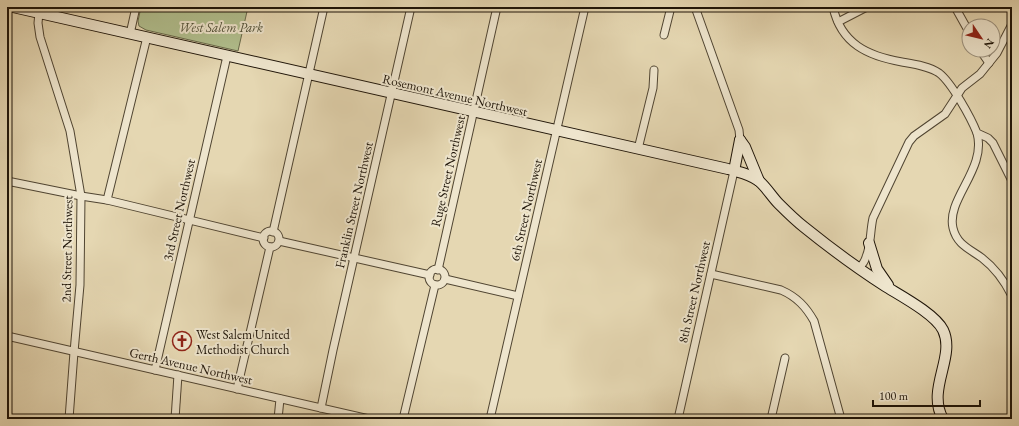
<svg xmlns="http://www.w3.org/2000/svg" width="1019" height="426" font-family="'EB Garamond',serif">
	<rect width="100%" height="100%" fill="#e5d7b2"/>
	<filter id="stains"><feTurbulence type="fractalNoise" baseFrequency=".005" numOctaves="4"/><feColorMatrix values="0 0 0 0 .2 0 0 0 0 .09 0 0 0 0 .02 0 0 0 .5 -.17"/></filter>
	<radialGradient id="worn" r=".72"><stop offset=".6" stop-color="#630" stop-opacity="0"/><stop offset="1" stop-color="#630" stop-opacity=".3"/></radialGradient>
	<!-- green -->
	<path fill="#b1bf8e" stroke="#686a4b" d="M141,7h107l-10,44 -92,-21 -7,-4 -1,-5z"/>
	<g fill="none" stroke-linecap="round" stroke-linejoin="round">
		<!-- street casing -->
		<g stroke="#504532" stroke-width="9">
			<g id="street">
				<path d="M695,7l44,123 1,10"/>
				<path d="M833,7c8,37 35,49 69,55 12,2 27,4 37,11 13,10 32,45 38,60l11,5 5,5 19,38"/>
				<path d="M955,7l14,25"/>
				<path d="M39,13l-1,10 2,14 30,94 11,65 -1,89 -6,67 -5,67"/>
				<path d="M838,22l29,-15"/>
				<path d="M130,34l6,-27"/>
				<path d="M664,35l7,-28"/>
				<path d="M980,50l9,13"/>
				<path d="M977,133c10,36 -31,66 -24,95 4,17 17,21 29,30 13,10 23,24 30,38"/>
				<path d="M638,149l15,-61 1,-18"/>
				<path d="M7,181l74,15 26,4 157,38"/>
				<path d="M107,200l40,-163"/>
				<circle cx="271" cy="239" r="8"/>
				<path d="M273,232l51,-225"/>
				<path d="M279,241l151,34"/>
				<path d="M859,268c3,-3 6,-7 7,-11 5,-11 4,-26 7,-39l36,-76 5,-6 31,-22 17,-26 18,-14 17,-21 15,-29"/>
				<circle cx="437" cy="277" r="8"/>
				<path d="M438,270l59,-263"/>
				<path d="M711,274l70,16c16,7 25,17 33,31l27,98"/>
				<path d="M445,279l73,17"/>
				<path d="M7,336l362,83"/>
				<path d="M155,370l72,-314"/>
				<path d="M237,389l33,-142"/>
				<path d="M321,408l12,-58 78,-343"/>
				<path d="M175,419l3,-44"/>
				<path d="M278,419l2,-20"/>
				<path d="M403,419l32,-134"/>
				<path d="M490,419l95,-412"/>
				<path d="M678,419l56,-248"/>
				<path d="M771,419l14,-61"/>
			</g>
		</g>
		<!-- secondary casing -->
		<g stroke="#1e1408" stroke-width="12">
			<g id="secondary">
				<path d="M13,7l715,162c11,3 22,5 31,12 8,7 13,16 20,23 8,8 16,16 25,23 26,21 53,41 81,59 16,10 50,28 58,44 13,27 -17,59 0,89"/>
				<path d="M740,140l5,7 14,34"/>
				<path d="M734,171l6,-31"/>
				<path d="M869,243l8,26 11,16"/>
			</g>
		</g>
		<!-- street -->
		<use href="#street" stroke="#eee5cd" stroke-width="7"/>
		<!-- secondary -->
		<use href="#secondary" stroke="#eee5cd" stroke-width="10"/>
	</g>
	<!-- icons -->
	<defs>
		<g id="church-ring" transform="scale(1)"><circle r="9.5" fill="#eee5cd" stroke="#8f2418" stroke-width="1.5"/><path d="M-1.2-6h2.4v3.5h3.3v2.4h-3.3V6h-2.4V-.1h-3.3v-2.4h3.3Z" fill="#8f2418"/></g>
	</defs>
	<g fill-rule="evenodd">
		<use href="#church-ring" x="182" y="341"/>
	</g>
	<g text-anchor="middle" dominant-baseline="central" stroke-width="4" stroke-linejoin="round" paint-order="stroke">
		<!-- park labels -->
		<g font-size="13" font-style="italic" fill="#515037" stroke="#eee5cd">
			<text x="221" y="27">West Salem Park</text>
		</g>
		<!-- street labels -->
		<g font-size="13" fill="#1e1408" stroke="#eee5cd">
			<text transform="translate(455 95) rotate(13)">Rosemont Avenue Northwest</text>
			<text transform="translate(448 171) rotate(-77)">Ruge Street Northwest</text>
			<text transform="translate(354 205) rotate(-77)">Franklin Street Northwest</text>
			<text transform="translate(179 210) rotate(-77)">3rd Street Northwest</text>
			<text transform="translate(526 210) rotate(-77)">6th Street Northwest</text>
			<text transform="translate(67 249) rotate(-89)">2nd Street Northwest</text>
			<text transform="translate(694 292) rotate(-77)">8th Street Northwest</text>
			<text transform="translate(191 366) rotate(13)">Gerth Avenue Northwest</text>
		</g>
		<!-- poi labels -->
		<g font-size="13" fill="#1e1408" stroke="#eee5cd" text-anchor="start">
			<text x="196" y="334">West Salem United<tspan x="196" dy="15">Methodist Church</tspan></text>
		</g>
	</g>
	<!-- margin -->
	<rect width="1019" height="426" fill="none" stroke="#e5d7b2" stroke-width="24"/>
	<rect x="8" y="8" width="1003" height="410" fill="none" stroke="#1e1408" stroke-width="2"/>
	<rect x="12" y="12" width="995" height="402" fill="none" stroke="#1e1408"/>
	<!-- north arrow -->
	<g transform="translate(981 38) rotate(125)"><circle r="19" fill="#eee5cd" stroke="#9b917e"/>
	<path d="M0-3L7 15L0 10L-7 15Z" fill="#8f2418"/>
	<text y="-6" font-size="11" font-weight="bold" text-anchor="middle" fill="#1e1408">N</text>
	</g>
	<!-- scale -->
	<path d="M873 400v6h107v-6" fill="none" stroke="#1e1408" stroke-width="2"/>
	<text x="879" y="400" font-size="12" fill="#1e1408" stroke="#eee5cd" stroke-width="3" paint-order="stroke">100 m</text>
	<rect width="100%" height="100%" filter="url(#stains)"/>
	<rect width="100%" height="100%" fill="url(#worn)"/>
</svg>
